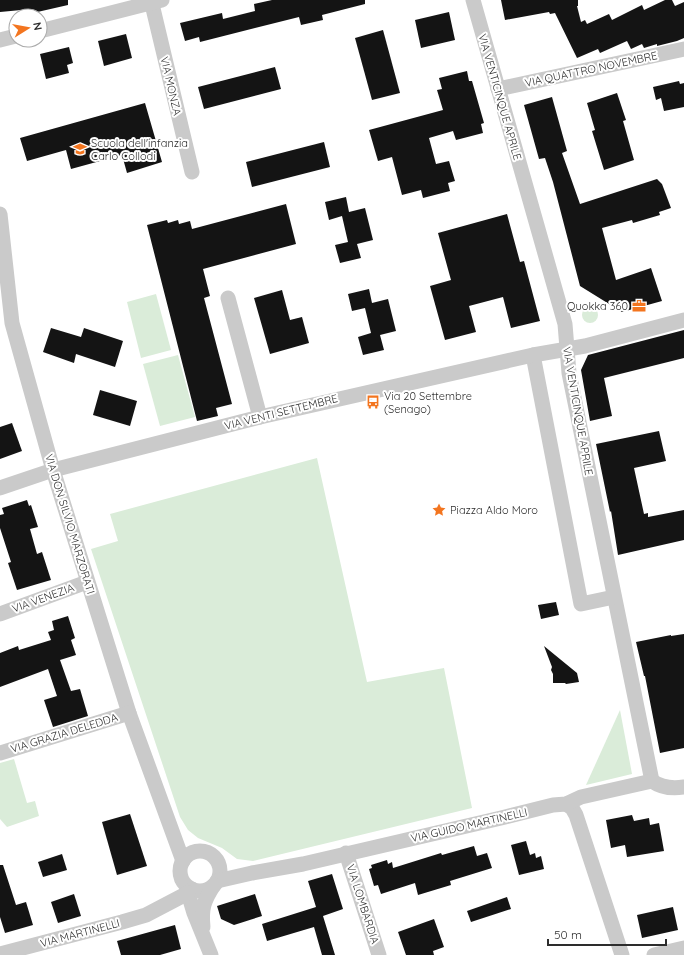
<svg xmlns="http://www.w3.org/2000/svg" width="684" height="955" font-family="Quicksand,sans-serif">
	<rect width="100%" height="100%" fill="#fff"/>
	<!-- green -->
	<g fill="#daecd9">
		<path d="M156,294l15,56 -30,8 -14,-56z"/>
		<circle cx="590" cy="315" r="8"/>
		<path d="M178,355l17,62 -35,9 -17,-62z"/>
		<path d="M317,458l50,224 77,-14 28,140 -219,53 -16,-2 -15,-11 -24,-10 -10,-8 -8,-13 -89,-268 27,-8 -8,-27z"/>
		<path d="M620,710l12,64 -46,11z"/>
		<path d="M14,759l13,44 8,-2 4,15 -32,11 -7,-8v-56z"/>
	</g>
	<!-- building -->
	<g fill="#141414">
		<path d="M0,0h68v5l-35,8 -1,-4 -32,3z"/>
		<path d="M272,0h93v4l-43,11 1,5 -22,5 -2,-8 -99,25 -1,-5 -14,4 -5,-18 42,-10 1,6 32,-8 -1,-7z"/>
		<path d="M501,0h77v6h-1l4,16 4,-2 2,4 22,-10 3,6 30,-15 2,5 21,-10h7l3,6 9,-4v36l-7,3 -20,5v-2l-13,4 -2,-4 -11,5 -4,-8 -27,12 -2,-4 -21,9 -22,-45 -5,1 -1,-2 -44,8z"/>
		<path d="M449,12l6,28 -34,8 -6,-28z"/>
		<path d="M383,30l17,63 -28,7 -17,-62z"/>
		<path d="M126,34l6,24 -28,8 -6,-25z"/>
		<path d="M69,47l4,16 -6,2 2,8 -23,6 -6,-25z"/>
		<path d="M275,67l6,22 -77,20 -6,-22z"/>
		<path d="M467,71l2,10h3l12,42 -3,1 2,9 -27,7 -3,-9 -24,7 7,26 13,-3 6,20 -7,2 2,8 -27,7 -2,-8 -19,5 -10,-38 -14,4 -9,-31 74,-20 -6,-20 5,-1 -3,-11z"/>
		<path d="M679,81l1,3 4,-1v24l-20,4 -3,-13 -5,2 -3,-13z"/>
		<path d="M617,93l9,27 -3,1 11,39 -30,10 -12,-39 3,-1 -8,-27z"/>
		<path d="M552,97l15,54 -5,2 18,51 77,-25 5,5 9,24 -12,4 1,3 -27,8 -1,-3 -30,8 14,52 35,-12 11,33 -40,11 -42,-26 -27,-104 -8,-24 -6,1 -15,-54z"/>
		<path d="M145,103l17,59 -35,11 -5,-18 -51,14 -5,-19 -39,11 -7,-23z"/>
		<path d="M324,142l6,25 -78,20 -6,-25z"/>
		<path d="M346,197l3,15 16,-4 8,32 -16,4 4,14 -21,5 -5,-18 13,-3 -6,-26 -13,4 -4,-18z"/>
		<path d="M286,204l10,40 -93,25 7,27 -6,2 28,106 -16,4 2,8 -21,5 -50,-196 20,-5 1,3 10,-3 1,4 11,-3 2,8z"/>
		<path d="M507,214l13,48 4,-1 16,60 -29,7 -8,-31 -34,9 7,26 -31,8 -15,-54 21,-6 -13,-47z"/>
		<path d="M369,289l3,14 16,-4 8,32 -16,4 4,15 -21,5 -5,-18 13,-4 -6,-25 -13,3 -4,-17z"/>
		<path d="M282,290l8,30 12,-3 7,26 -39,11 -16,-56z"/>
		<path d="M51,328l30,9 3,-9 39,13 -8,26 -39,-13 -2,9 -31,-11z"/>
		<path d="M684,330v28l-80,20 8,38 -22,5 -9,-51 7,-15z"/>
		<path d="M100,390l37,11 -7,25 -37,-11z"/>
		<path d="M12,423l10,28 -22,8v-32z"/>
		<path d="M659,431l7,30 -32,7 10,46 4,-1v4l36,-7v30l-66,15 -7,-44 -1,1 -14,-68z"/>
		<path d="M27,500l2,6 2,-1 7,22 -8,2 7,25 5,-2 9,28 -34,10 -9,-27 3,-1 -11,-34v-13l4,-1 -2,-6z"/>
		<path d="M556,602l3,13 -18,4 -3,-14z"/>
		<path d="M68,616l7,22 -4,2 5,15 -16,5 11,31 9,-2 8,27 -35,11 -9,-27 13,-4 -9,-27 -48,18v-34l18,-7 1,4 32,-10 -3,-8 6,-2 -2,-9z"/>
		<path d="M684,634v114l-24,5 -15,-77h-1l-8,-34 35,-7v1z"/>
		<path d="M544,646l33,27 2,9 -13,2 -1,-1h-12v-9l-2,-4 1,-3z"/>
		<path d="M130,814l17,52 -30,9 -15,-53z"/>
		<path d="M632,815l2,6 15,-3 1,7 9,-2 5,28 -37,6 -2,-12 -14,3 -5,-28z"/>
		<path d="M526,841l4,14 5,-2 1,5 5,-2 3,13 -25,6 -8,-30z"/>
		<path d="M474,846l3,10 10,-3 5,15 -42,13 1,4 -33,10 -3,-12 -34,11 -3,-9 -4,1 -5,-17 3,-1 -1,-3 16,-5 1,4 4,-2 1,6 48,-15 1,2z"/>
		<path d="M62,854l5,16 -24,7 -5,-15z"/>
		<path d="M0,865h3l13,40 10,-3 7,23 -28,8 -5,-16z"/>
		<path d="M332,874l11,35 -20,7 12,39h-13l-8,-28 -47,14 -5,-17 54,-17 -8,-26z"/>
		<path d="M74,894l7,22 -23,7 -7,-21z"/>
		<path d="M255,894l7,22 -28,9 -13,-6 -4,-13z"/>
		<path d="M507,897l4,12 -40,13 -4,-11z"/>
		<path d="M673,907l5,23 -36,8 -5,-23z"/>
		<path d="M434,919l10,28 -11,4 1,4h-28l-8,-23z"/>
		<path d="M175,925l6,24 -21,6h-39l-4,-14z"/>
	</g>
	<g fill="none" stroke-linecap="round" stroke-linejoin="round">
		<!-- street -->
		<g stroke="#cacaca" stroke-width="15">
			<path d="M151,0l41,172"/>
			<path d="M473,0l92,324 4,49 83,408"/>
			<path d="M40,31l122,-31"/>
			<path d="M0,40l16,-4"/>
			<path d="M498,89l186,-40"/>
			<path d="M0,214l12,109 41,147 76,243 54,148"/>
			<path d="M228,298l32,119"/>
			<path d="M533,355l48,249 33,-7"/>
			<path d="M0,488l53,-18 207,-53 273,-62 52,-9 99,-26"/>
			<path d="M0,614l87,-32"/>
			<path d="M0,753l129,-40"/>
			<path d="M566,804l6,4 4,7 46,140"/>
			<circle cx="200" cy="871" r="20"/>
			<path d="M346,853l33,102"/>
			<path d="M217,881l35,-8 51,-9 198,-46 52,-13 13,-1 15,-7 71,-16c10,7 20,8 32,6"/>
			<path d="M192,889l-4,4 6,20 17,42"/>
			<path d="M203,927c-2,-18 1,-27 11,-42"/>
			<path d="M0,954l122,-32 24,-7 42,-22"/>
			<path d="M654,955l30,-7"/>
		</g>
	</g>
	<!-- icons -->
	<defs>
		<g id="school-bare" transform="scale(1.08)"><path d="M0-5L7-2L0 1L-7-2ZM-4 1L0 2.5L4 1V4Q0 6-4 4Z" fill="#f3751f" stroke="#fff" stroke-width="2.5" paint-order="stroke"/></g>
		<g id="office-bare" transform="scale(1.08)"><path d="M-6-3h4V-5.5h4V-3h4V5H-6ZM-1-4.5V-3h2v-1.5ZM-6 0V1H6V0Z" fill="#f3751f" stroke="#fff" stroke-width="2.5" paint-order="stroke"/></g>
		<g id="bus-bare" transform="scale(1.08)"><path d="M-5-6H5V4H4V6H2V4H-2V6H-4V4H-5ZM-3.5-4V0h7V-4ZM-3.5 1.2v1.5H-2V1.2ZM2 1.2v1.5H3.5V1.2Z" fill="#f3751f" stroke="#fff" stroke-width="2.5" paint-order="stroke"/></g>
		<g id="sight-bare" transform="scale(1.08)"><path d="M0-6L1.8-2.2L6-1.7L2.9 1.2L3.7 5.4L0 3.3L-3.7 5.4L-2.9 1.2L-6-1.7L-1.8-2.2Z" fill="#f3751f" stroke="#fff" stroke-width="2.5" paint-order="stroke"/></g>
	</defs>
	<g fill-rule="evenodd">
		<use href="#school-bare" x="80" y="149"/>
		<use href="#office-bare" x="639" y="306"/>
		<use href="#bus-bare" x="373" y="402"/>
		<use href="#sight-bare" x="439" y="510"/>
	</g>
	<g text-anchor="middle" dominant-baseline="central" stroke-width="4" stroke-linejoin="round" paint-order="stroke">
		<!-- street labels -->
		<g font-size="11" fill="#2d2d2d" stroke="#fff">
			<text transform="translate(591 69) rotate(-12)">VIA QUATTRO NOVEMBRE</text>
			<text transform="translate(171 86) rotate(77)">VIA MONZA</text>
			<text transform="translate(500 97) rotate(74)">VIA VENTICINQUE APRILE</text>
			<text transform="translate(578 411) rotate(80)">VIA VENTICINQUE APRILE</text>
			<text transform="translate(281 412) rotate(-14)">VIA VENTI SETTEMBRE</text>
			<text transform="translate(70 524) rotate(73)">VIA DON SILVIO MARZORATI</text>
			<text transform="translate(43 598) rotate(-20)">VIA VENEZIA</text>
			<text transform="translate(64 733) rotate(-17)">VIA GRAZIA DELEDDA</text>
			<text transform="translate(469 825) rotate(-13)">VIA GUIDO MARTINELLI</text>
			<text transform="translate(363 904) rotate(72)">VIA LOMBARDIA</text>
			<text transform="translate(80 933) rotate(-15)">VIA MARTINELLI</text>
		</g>
		<!-- poi labels -->
		<g font-size="11" fill="#2d2d2d" stroke="#fff" text-anchor="start">
			<text x="91" y="143">Scuola dell'infanzia<tspan x="91" dy="13">Carlo Collodi</tspan></text>
			<text x="628" y="306" text-anchor="end">Quokka 360</text>
			<text x="384" y="396">Via 20 Settembre<tspan x="384" dy="13">(Senago)</tspan></text>
			<text x="450" y="510">Piazza Aldo Moro</text>
		</g>
	</g>
	<!-- north arrow -->
	<g transform="translate(28 28) rotate(79)"><circle r="19" fill="#ffffff" stroke="#ababab"/>
	<path d="M0-3L7 15L0 10L-7 15Z" fill="#f3751f"/>
	<text y="-6" font-size="11" font-weight="bold" text-anchor="middle" fill="#2d2d2d">N</text>
	</g>
	<!-- scale -->
	<path d="M548 939v6h118v-6" fill="none" stroke="#2d2d2d" stroke-width="2"/>
	<text x="554" y="939" font-size="12" fill="#2d2d2d" stroke="#ffffff" stroke-width="3" paint-order="stroke">50 m</text>
</svg>
